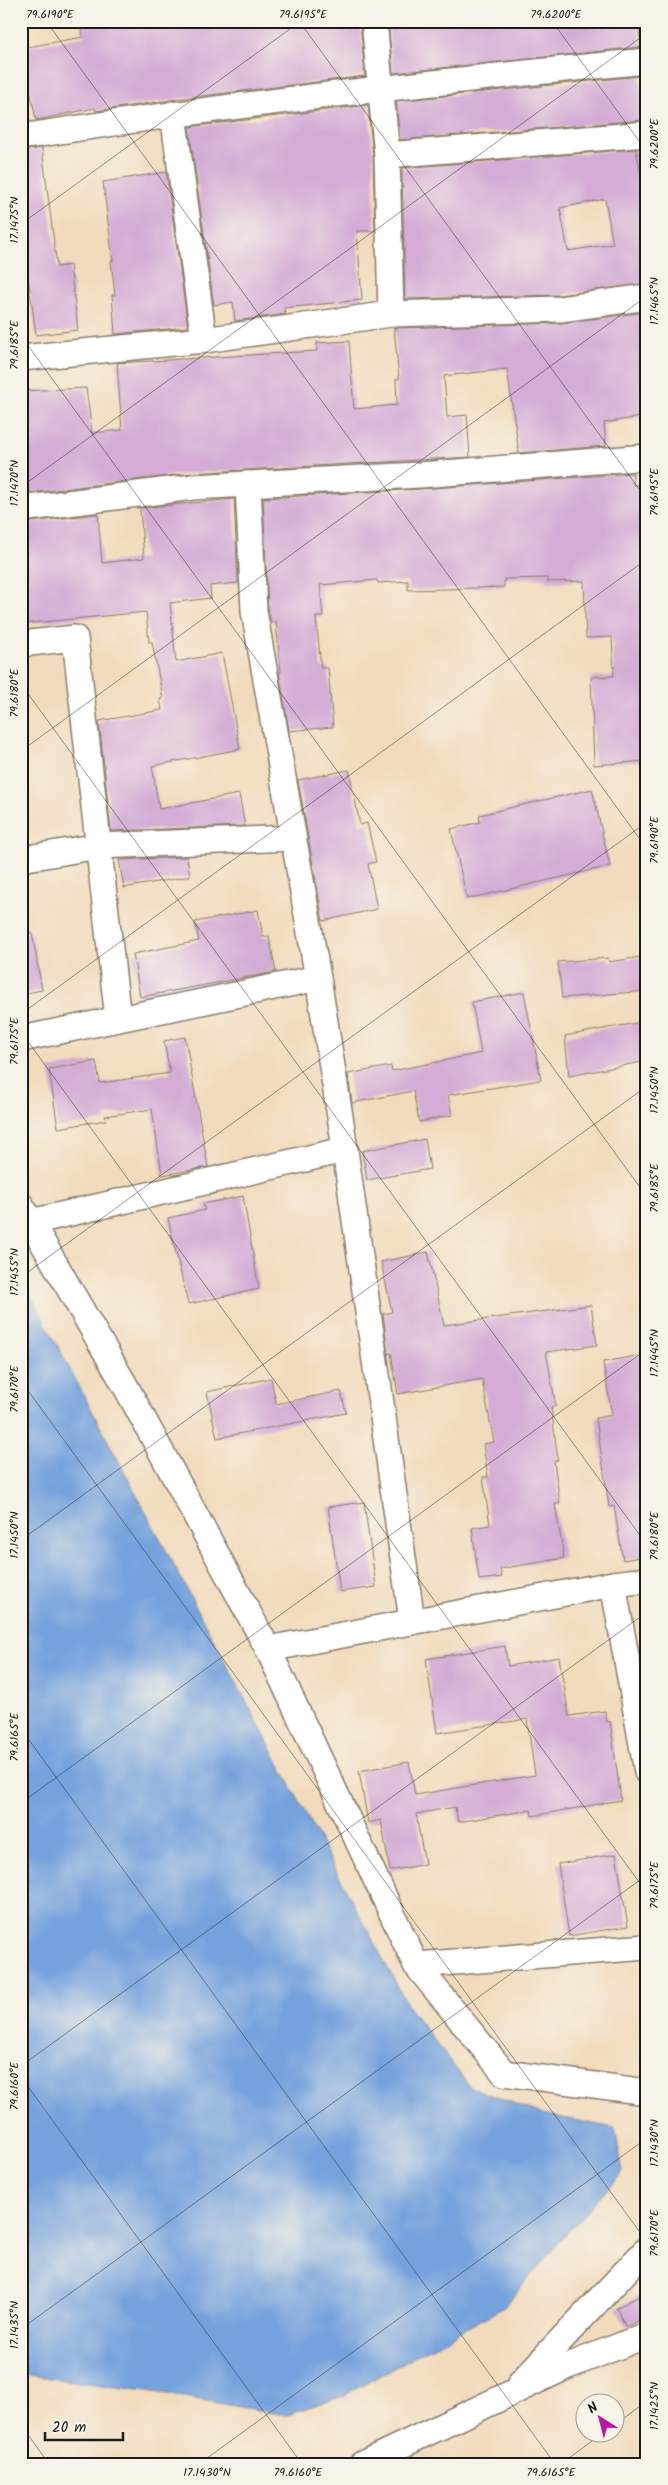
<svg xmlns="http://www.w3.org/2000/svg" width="668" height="2485" font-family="Kalam,sans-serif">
	<rect width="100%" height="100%" fill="#f7f3e8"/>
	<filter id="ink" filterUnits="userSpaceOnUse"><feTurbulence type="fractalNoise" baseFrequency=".02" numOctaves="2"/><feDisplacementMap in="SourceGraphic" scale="10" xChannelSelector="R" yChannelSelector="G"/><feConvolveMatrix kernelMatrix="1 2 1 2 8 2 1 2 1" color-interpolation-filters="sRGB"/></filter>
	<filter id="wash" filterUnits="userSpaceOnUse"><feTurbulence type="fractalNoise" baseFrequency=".0096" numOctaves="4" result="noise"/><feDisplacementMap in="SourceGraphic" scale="20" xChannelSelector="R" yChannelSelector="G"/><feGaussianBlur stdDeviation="1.12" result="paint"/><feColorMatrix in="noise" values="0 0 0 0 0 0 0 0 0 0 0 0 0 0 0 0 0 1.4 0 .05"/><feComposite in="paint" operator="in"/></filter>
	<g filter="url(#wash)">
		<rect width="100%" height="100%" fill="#f2dbbc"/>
		<!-- water -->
		<path fill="#74a2dd" stroke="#485f7c" d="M21,1277l388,731 61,79 72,27 73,14 8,44 -63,69 -56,66 -161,89 -58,19 -117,-21 -147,-20z"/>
		<g id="blocks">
			<!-- building -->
			<g fill="#d4acd5" fill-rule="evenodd">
				<path d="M80,21h280l5,55 -188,23 -81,12 -1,-3 -59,12 -14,-72 61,-11z"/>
				<path d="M388,21h250l3,26 -248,26z"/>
				<path d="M640,76l4,44 -244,20 -4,-39z"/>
				<path d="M368,105l5,51 2,75h-18l5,69 -78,8 1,6 -50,7 -2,-19 -19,3 -25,-178z"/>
				<path d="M42,148l15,119 13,-2 8,65 -42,5 -10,-74h-5v-110z"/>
				<path d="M636,149l11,55v79l-88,12 -154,4 -3,-131zM605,199l8,45 -45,7 -8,-43z"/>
				<path d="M166,172l22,155 -73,7 -3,-39h3l-4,-34h2l-10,-79z"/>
				<path d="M647,312v104l-43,7 2,23 -87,7 -12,-84 -63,7 3,41 20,-2 3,42 -278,16 -171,21v-103l65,-3 6,45 30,-3 -5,-67 200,-12v-8l32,-2 5,68 43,-4 -1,-26h3l-5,-51 167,-5z"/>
				<path d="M633,473v12h14v276l-53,4 -3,-88 23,-1 -2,-39 -26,1 -2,-57 -37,1v-4l-43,1v8l-58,2 -38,1v-9l-30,2 -1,-3 -57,5 3,32h-7l5,51h7l5,59 -44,4 -10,-59h2l-5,-50h-5l-3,-13 -5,-111 158,-9z"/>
				<path d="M234,499l4,84 -28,3 1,12 -41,5 6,59 46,-9 18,96 -88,17 7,43 80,-15 6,32 -134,5 -12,-110 63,-11 -2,-11h3l-11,-57h-3l-3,-30 -125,12v-101l77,-9 4,49 42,-5 -4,-50z"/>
				<path d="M349,770l11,55 7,-2 9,39 -8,2 9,45 -54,12 -25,-141z"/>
				<path d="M592,789l18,77 -143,33 -16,-70 29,-7 -1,-7z"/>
				<path d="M187,857l3,19 -66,12 -5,-28z"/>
				<path d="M258,910l5,27 6,-1 7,36 -136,25 -7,-43 66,-13 -4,-19z"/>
				<path d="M32,933l10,57 -21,4v-60z"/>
				<path d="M647,956v35l-85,7 -4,-36 50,-4 1,4z"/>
				<path d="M524,992l17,88 -93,15 4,20 -33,7 -6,-31 -61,12 -4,-29 43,-8 1,5 89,-18 -9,-51z"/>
				<path d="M647,1021v40l-78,15 -4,-40z"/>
				<path d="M185,1037l23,130 -46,8 -10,-66 -47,7 1,4 -48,8 -9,-59 47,-8 4,22 70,-10 -6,-32z"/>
				<path d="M425,1139l5,30 -63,11 -5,-29z"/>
				<path d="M243,1196l16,93 -71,15 -20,-86 37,-8 -2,-6z"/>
				<path d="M428,1252l16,73 147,-20 6,40 -51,7 10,54 -5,1 7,53 -4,1 6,43h-5l9,54 -64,11 2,8 -23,3 -7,-52 18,-3 -7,-48h5l-5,-33 11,-2 -12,-63 -84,15 -7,-41 -3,1 -5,-40 9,-2 -11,-50z"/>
				<path d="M647,1354v202l-24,4 -9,-54 -5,1 -13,-89 16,-3 -9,-53z"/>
				<path d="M271,1378l5,26 65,-13 5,22 -129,25 -10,-46z"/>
				<path d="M364,1502l12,85 -36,5 -12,-85z"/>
				<path d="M505,1646l3,20 51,-9 10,59 36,-5 2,11 3,-1 11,79 -89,16 -1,-6 -73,12 -3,-15 -39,7 9,50 -35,7 -9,-51 -13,3 -9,-52 50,-9 6,33 120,-20 -8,-56 -90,14 -11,-74z"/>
				<path d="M616,1854l12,72 -59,10 -11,-72z"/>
				<path d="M647,2292v24l-21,11 -10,-19z"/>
			</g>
		</g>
	</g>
	<g filter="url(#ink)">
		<use href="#blocks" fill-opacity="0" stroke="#877c6c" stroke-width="1"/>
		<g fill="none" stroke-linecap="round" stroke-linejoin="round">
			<!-- street casing -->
			<g stroke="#877c6c" stroke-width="28">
				<g id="street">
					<path d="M374,21l13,134 4,159"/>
					<path d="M173,114l31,226"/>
					<path d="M21,137c208,-33 417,-56 626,-76"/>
					<path d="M387,155l260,-21"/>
					<path d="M21,358l183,-18 187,-26 169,-5 87,-12"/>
					<path d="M248,484l6,127 64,367"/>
					<path d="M21,509l172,-22 227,-12 227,-18"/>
					<path d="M21,644l54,-6 43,381"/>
					<path d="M21,859l78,-13 194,-8"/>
					<path d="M21,1039l297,-61 24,151 70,492"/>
					<path d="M21,1205l105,182 142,262"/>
					<path d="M31,1222l313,-72"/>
					<path d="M647,1580l-34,4 34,188"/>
					<path d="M613,1584l-345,65 148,316 88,108 143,19"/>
					<path d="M416,1965l231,-18"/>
					<path d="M520,2383l127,-134"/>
					<path d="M362,2464l206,-98 79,-31"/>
				</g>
			</g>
			<!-- street -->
			<use href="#street" stroke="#fff" stroke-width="25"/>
		</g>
	</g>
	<!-- ticks -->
	<path fill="none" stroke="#1c1c1c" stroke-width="1" stroke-opacity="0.45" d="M46,21l601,828M299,21l348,479M552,21l95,131M21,224l280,-203M21,336l626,861M21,487l626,-454M21,684l626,861M21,751l626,-455M21,1014l626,-455M21,1032l626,861M21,1277l626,-455M21,1381l626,861M21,1540l626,-454M21,1729l534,735M21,1803l626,-454M21,2066l626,-454M21,2077l281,387M21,2329l626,-454M616,2424l31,-23M21,2425l28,39M199,2464l448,-326M561,2464l43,-32"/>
	<!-- margin -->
	<rect width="668" height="2485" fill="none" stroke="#f7f3e8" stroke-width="55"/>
	<!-- north arrow -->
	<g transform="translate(600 2418) rotate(324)"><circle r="24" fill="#f7f3e8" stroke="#9f9d96"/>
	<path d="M0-4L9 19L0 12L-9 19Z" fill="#b5179e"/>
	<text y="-8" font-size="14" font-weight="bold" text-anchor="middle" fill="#1c1c1c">N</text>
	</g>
	<!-- scale -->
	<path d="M45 2432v8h78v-8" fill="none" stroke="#1c1c1c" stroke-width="2.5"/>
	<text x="52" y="2432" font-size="15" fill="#1c1c1c" stroke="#f7f3e8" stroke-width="4" paint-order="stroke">20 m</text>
	<rect x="28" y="28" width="612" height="2430" fill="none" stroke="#1c1c1c" stroke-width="2"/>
	<g font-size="12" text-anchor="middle" fill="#1c1c1c">
		<text x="50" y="18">79.6190°E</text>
		<text x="303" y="18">79.6195°E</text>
		<text x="556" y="18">79.6200°E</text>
		<text transform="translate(654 144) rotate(-90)" y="4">79.6200°E</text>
		<text transform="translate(14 220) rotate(-90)" y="4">17.1475°N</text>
		<text transform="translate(654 301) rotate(-90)" y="4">17.1465°N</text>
		<text transform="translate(14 345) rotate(-90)" y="4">79.6185°E</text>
		<text transform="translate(14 483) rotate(-90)" y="4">17.1470°N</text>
		<text transform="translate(654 492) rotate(-90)" y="4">79.6195°E</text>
		<text transform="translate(14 693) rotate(-90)" y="4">79.6180°E</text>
		<text transform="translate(654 840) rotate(-90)" y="4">79.6190°E</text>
		<text transform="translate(14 1041) rotate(-90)" y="4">79.6175°E</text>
		<text transform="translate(654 1090) rotate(-90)" y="4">17.1450°N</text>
		<text transform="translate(654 1188) rotate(-90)" y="4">79.6185°E</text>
		<text transform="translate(14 1272) rotate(-90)" y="4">17.1455°N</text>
		<text transform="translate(654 1353) rotate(-90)" y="4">17.1445°N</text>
		<text transform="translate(14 1389) rotate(-90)" y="4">79.6170°E</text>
		<text transform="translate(14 1535) rotate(-90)" y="4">17.1450°N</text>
		<text transform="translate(654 1536) rotate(-90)" y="4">79.6180°E</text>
		<text transform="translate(14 1737) rotate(-90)" y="4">79.6165°E</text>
		<text transform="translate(654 1885) rotate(-90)" y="4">79.6175°E</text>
		<text transform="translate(14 2086) rotate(-90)" y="4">79.6160°E</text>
		<text transform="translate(654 2143) rotate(-90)" y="4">17.1430°N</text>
		<text transform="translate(654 2233) rotate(-90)" y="4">79.6170°E</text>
		<text transform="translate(14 2325) rotate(-90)" y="4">17.1435°N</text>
		<text transform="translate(654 2406) rotate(-90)" y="4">17.1425°N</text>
		<text x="207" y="2476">17.1430°N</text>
		<text x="298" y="2476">79.6160°E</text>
		<text x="551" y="2476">79.6165°E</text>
	</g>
</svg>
